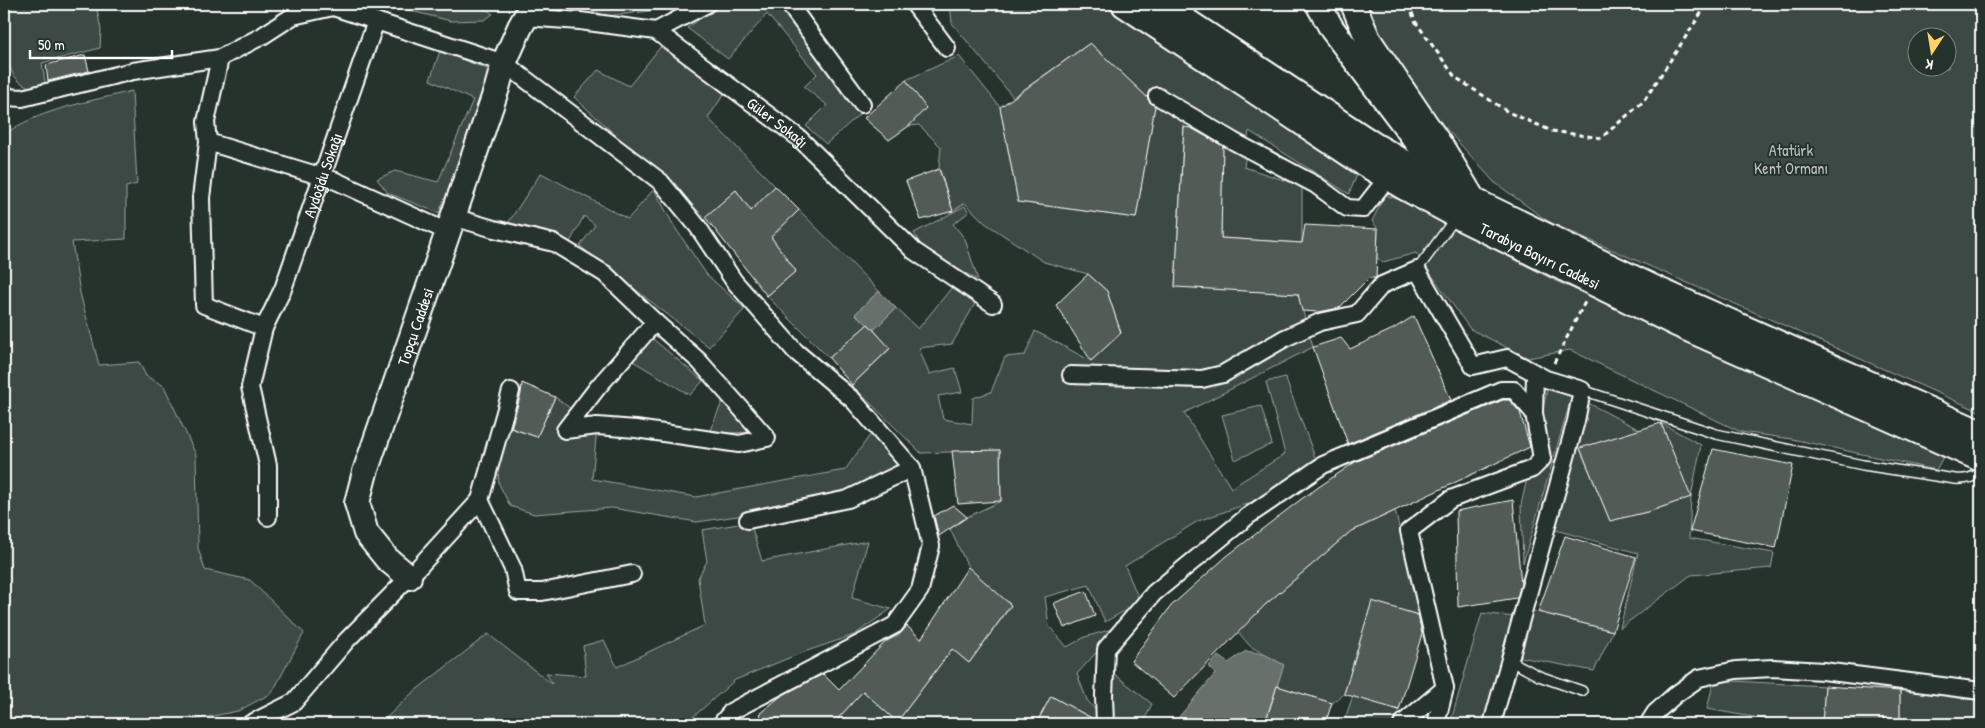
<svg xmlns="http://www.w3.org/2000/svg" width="1985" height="728" font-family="'Patrick Hand',sans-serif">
	<rect width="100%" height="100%" fill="#26332d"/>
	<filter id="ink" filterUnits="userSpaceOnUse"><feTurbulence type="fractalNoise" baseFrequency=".02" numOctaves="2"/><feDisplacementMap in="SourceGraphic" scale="10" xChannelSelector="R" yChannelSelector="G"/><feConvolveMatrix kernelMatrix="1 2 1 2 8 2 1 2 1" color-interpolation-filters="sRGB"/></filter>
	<g filter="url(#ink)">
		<!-- green -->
		<g fill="#3e4944" stroke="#9ea4a2" fill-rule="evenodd">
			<path d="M4,4h92l5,26 -1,18 -58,15 4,25c-8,2 -12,1 -19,-2 -27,-11 -23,-56 -23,-82z"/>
			<path d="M383,4h94l16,10 -9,6 -33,1z"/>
			<path d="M580,4h95l-25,7 -42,5 -30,-10z"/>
			<path d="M722,4h61l80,107 -37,33 -20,-18 21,-21 -23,-18 13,-13 -50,-60 -39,45 -41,-31z"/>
			<path d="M950,4h154l255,166 -10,24 -100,-63 -5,36 58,19v57l-81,-5 2,-108 -66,-40 -9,8 -58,-55 -77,54 -61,-74z"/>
			<path d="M1364,4h617v408l-432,-190 -55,-40 -59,-66 -48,-61zM1918,38h30v30h-30z"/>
			<path d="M662,45l64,46 -18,27 67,68 -24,25 -15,-21 -31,27 -131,-120 24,-27 31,16z"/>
			<path d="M440,51l55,21 -56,141 -51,-20 -11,-14 18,-8 43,11 35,-82 -43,-20z"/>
			<path d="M959,56l41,51 18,95 118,16 19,-113 29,16 -9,165 123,8 15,53 -129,66 47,75 54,-34 -19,-72 19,-5 31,83 -44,35 -74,26 -73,45 15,36 -35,20 -16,-37 -44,12 4,29 18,21 18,-10 34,-10 -42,47 10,26 16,19v5l-52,-28 -15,28h-203l30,-33 34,31 55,-73 17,14 42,-57 -43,-39 -18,-38 17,-12 34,-16 -1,-51 -79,3 -69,-68 38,-36 -16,-19 22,-22 22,21 35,-43 23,16 -24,42 -33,4 10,26 26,-6 7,24 -24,4 5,23 29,5 1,-26 18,-6 14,-35 20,-2 10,-24 56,30 30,-28 -14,-42 -19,-17 -44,-12 -59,-39 -20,-20 -12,8 -14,-44 2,-20 -22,-22 -10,1 16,-18 -19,-28z"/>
			<path d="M132,91l5,93 -11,3v52l-54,3 8,51 19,72 40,-3 7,14 18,10 32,69 2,93 7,22 45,10 54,53 -32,60 -34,18 -55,11 -3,2h-176v-589c32,-25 88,-34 128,-44z"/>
			<path d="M541,173l87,46 26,-30 20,37 33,49 38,34 -36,38 -129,-101 15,-21 -11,-9 -14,26 -62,-19z"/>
			<path d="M1385,195l43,14 50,32 80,41 387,171 -9,17 -144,-31 -51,-7 -171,-82 -42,8 -58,-29 -54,-76 -33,9 -6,-4 1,-29 -6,-8z"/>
			<path d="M965,206l4,6 -16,12 12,15 13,41 -54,-29 -10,-18z"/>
			<path d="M799,210l80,81 -24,23 13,10 -39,34 -62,-62 29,-25 -25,-34z"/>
			<path d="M647,334l56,47 -13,14 -64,-38z"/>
			<path d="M1548,386l25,6 -50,171 -2,-58z"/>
			<path d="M555,397l42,31 -5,51 104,18 149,-27 28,-39 35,40 -64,25 -93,18 -54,8 -85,-14 -78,6 -24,-8 -11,-22 -3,-31 8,-27 33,11z"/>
			<path d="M724,398l25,22 1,12 -21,1 -19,-3z"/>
			<path d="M1588,403l52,27 -60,19 30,71 41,-9 39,-14 -29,-74 40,22 -10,52 -2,41 85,15 -3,15 -80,7 -71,53 18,-75 -86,-24z"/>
			<path d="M1261,406l11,38 -37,16 -13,-45z"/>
			<path d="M1395,511l27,105 -50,-14 -28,92 -12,9 -55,-17 6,-21 -33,-19 -12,-14 27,-27 85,-73z"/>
			<path d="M750,522l12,39 106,-20 -16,57 39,11 -37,26 -53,18 -66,27 -50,44h-305l31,-30 77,-60 64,50 -6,-11 40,3 -3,-30 21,-6 13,27 88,-42 -7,-47 9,-17 -5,-31z"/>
			<path d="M1528,611l10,1 75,19 -19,40 -79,-15z"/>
			<path d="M1482,613l32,4 -29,107h-35z"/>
			<path d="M1113,673l39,31 -8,17v3h-31l-2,-19z"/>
			<path d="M1714,680l111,6 -3,38h-46v-3l-69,-12z"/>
			<path d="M1900,689l81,12v23h-81z"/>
			<path d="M1353,696l46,14 6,14h-62z"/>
		</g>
		<!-- water -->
		<g fill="#67706c" stroke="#a4a9a7">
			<path d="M879,291l17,17 -22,22 -19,-16z"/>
			<path d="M1246,651l18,3 20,11 -20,59h-91l42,-50 -6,-8 9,-10 10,7z"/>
		</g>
		<!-- building -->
		<g fill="#515c57" stroke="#fff">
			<path d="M1090,43l57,54 2,4 6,5 -19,112 -118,-16 -18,-95z"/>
			<path d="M85,55l4,16 -41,10 -2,-16z"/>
			<path d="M906,80l20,28 -17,18 -20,14 -25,-22z"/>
			<path d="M1184,127l7,1 32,18 -2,92 81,5 3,-18 73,4 -2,49h-7l-30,30 -20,4 -17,-1 -4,-17 -123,-7z"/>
			<path d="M939,169l14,42 -32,9 -15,-39z"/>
			<path d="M775,186l24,24 -28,27 25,34 -29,25 -62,-79 31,-27 15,21z"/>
			<path d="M1088,274l19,17 14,42 -30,28 -35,-56z"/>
			<path d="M1414,316l37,84 -103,44 -35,-97 28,-9 9,11 43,-20z"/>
			<path d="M868,324l22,24 -38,37 -23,-27z"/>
			<path d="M522,383l33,14 -18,40 -26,-9 10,-34z"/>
			<path d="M1503,400h6l11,12 10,35 -180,85 -85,73 -91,93 -43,-37 40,-55 56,-50 73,-56 55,-38z"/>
			<path d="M1661,423l30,74 -40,14 -41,10 -30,-73z"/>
			<path d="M1713,449l80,16 -17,83 -86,-17z"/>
			<path d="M1000,450l1,51 -43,3 -6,-53z"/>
			<path d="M1513,500l8,84 -4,14 -59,9 -2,-96z"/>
			<path d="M953,505l14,12 -28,19 -5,-20z"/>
			<path d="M1565,536l71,21 -23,74 -75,-19z"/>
			<path d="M968,567l43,38 -42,58 -17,-14 -55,73 -34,-31 -30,33h-65l-9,-10 22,-18 42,-22 16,16 46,-48 15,-8 7,-8 14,13z"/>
			<path d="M1086,591l9,25 -31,12 -10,-25z"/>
			<path d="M1372,601l46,14 4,19 -23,76 -55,-16z"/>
			<path d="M1277,686l55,17 -7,21h-60z"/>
			<path d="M1825,686l75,5v33h-78z"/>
			<path d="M1051,696l44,24v4h-59z"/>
		</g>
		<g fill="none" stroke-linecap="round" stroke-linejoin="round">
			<!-- lane casing -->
			<g stroke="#fff" stroke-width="12">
				<g id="lane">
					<path d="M1416,274l1,-4 39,-53"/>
					<path d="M1582,390l134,44 147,31 92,14c11,1 18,-1 26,-7"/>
					<path d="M1509,660l30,16 43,15"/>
				</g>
			</g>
			<!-- street casing -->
			<g stroke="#fff" stroke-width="20">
				<g id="street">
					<path d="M789,4l73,100"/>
					<path d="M914,4l33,44"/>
					<path id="s1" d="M525,17l55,4 76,10 143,107 115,113 79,53"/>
					<path d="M656,31l51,-27"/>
					<path d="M4,92l3,5 15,1 111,-27 87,-13"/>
					<path d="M1157,96l76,45 83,44 31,23 16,1 25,-32"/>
					<path d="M208,142l128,39 112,51"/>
					<path d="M453,217l41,12 60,14 51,31 50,48"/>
					<path d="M655,322l44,39 68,77 -28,6 -103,-15 -39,-3 -32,4 33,-43z"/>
					<path id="s2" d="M264,328l19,-39 93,-268"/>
					<path d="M1071,375l131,4 21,-5 62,-36 35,-16 37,-8 25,-29 35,-15 56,96 34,-8 39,21 36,11 -6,31 -84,303"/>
					<path d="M1534,413l1,-39"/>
					<path d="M480,500l33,69 5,23h24l90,-18"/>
					<path d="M268,517v-52l-18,-78 14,-59 -60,-23 -3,-107 7,-56 -2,-20 14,-64 42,-22 31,-20 40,-9 171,56 157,119 37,45 36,54 61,70 58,49 59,68 19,78 -11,44 -25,35 -163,86 -11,13"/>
					<path d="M748,520l100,-21 64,-31"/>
					<path d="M250,724l44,-22 53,-62 70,-71 63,-69 31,-109"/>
					<path d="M1105,724l-1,-28 2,-47 48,-56 94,-77 75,-51 178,-75h13l20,23 8,46 -10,10 -81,30 -42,32 36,157 -9,36"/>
					<path d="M1402,724l43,-36"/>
					<path d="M1648,724l7,-11 20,-18 24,-17 37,-8 37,-2 50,3 158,20"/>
				</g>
			</g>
			<!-- secondary casing -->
			<g stroke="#fff" stroke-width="28">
				<g id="secondary">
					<path d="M1318,4l14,25 105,139"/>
					<path d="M1353,4l15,35 76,112 30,50"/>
					<path id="s3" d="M409,577l-22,-18 -21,-26 -9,-30 8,-31 83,-240 49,-144 7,-25 16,-36 13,-23"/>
				</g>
			</g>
			<!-- primary casing -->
			<g stroke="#fff" stroke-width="30">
				<g id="primary">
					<path id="s4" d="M1125,4l235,156 44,26 61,33 212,104 304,135"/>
					<path d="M1159,4l215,142 78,45 204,99 325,144"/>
				</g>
			</g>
			<!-- path -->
			<g stroke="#fff" stroke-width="3" stroke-dasharray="5 4" stroke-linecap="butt">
				<path d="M1409,4l6,17 40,56 53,35 44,19 49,7 43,-37 63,-97"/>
				<path d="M1554,363l31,-61"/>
			</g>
			<!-- lane -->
			<use href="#lane" stroke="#26332d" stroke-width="9"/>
			<!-- street -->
			<use href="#street" stroke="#26332d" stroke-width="16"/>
			<!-- secondary -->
			<use href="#secondary" stroke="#26332d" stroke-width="24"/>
			<!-- primary -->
			<use href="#primary" stroke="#26332d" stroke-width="26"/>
		</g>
	</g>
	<g text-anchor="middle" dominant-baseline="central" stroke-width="4" stroke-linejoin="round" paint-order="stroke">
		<!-- street labels -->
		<g font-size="16" fill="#fff" stroke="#26332d">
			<text stroke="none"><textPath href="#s1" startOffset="284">Güler Sokağı</textPath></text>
			<text stroke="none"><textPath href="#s2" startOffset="164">Aydoğdu Sokağı</textPath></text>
			<text stroke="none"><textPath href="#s4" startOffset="486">Tarabya Bayırı Caddesi</textPath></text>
			<text stroke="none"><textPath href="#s3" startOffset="279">Topçu Caddesi</textPath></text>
		</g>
		<!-- park labels -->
		<g font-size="16" fill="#bbbfbe" stroke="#26332d">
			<text x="1791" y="150">Atatürk<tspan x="1791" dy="18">Kent Ormanı</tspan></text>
		</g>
	</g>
	<!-- margin -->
	<rect width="1985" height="728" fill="none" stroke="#26332d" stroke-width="20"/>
	<rect x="10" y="10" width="1965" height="708" fill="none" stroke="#fff" stroke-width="2" filter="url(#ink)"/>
	<!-- north arrow -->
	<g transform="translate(1932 52) rotate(192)"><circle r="24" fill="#26332d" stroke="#7d8581"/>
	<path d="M0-4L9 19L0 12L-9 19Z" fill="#ffd166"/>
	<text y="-8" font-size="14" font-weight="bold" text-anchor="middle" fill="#ffffff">K</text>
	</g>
	<!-- scale -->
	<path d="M30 50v8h142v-8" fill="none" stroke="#ffffff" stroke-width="2.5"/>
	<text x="38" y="50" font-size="15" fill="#ffffff" stroke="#26332d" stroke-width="4" paint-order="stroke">50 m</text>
</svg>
